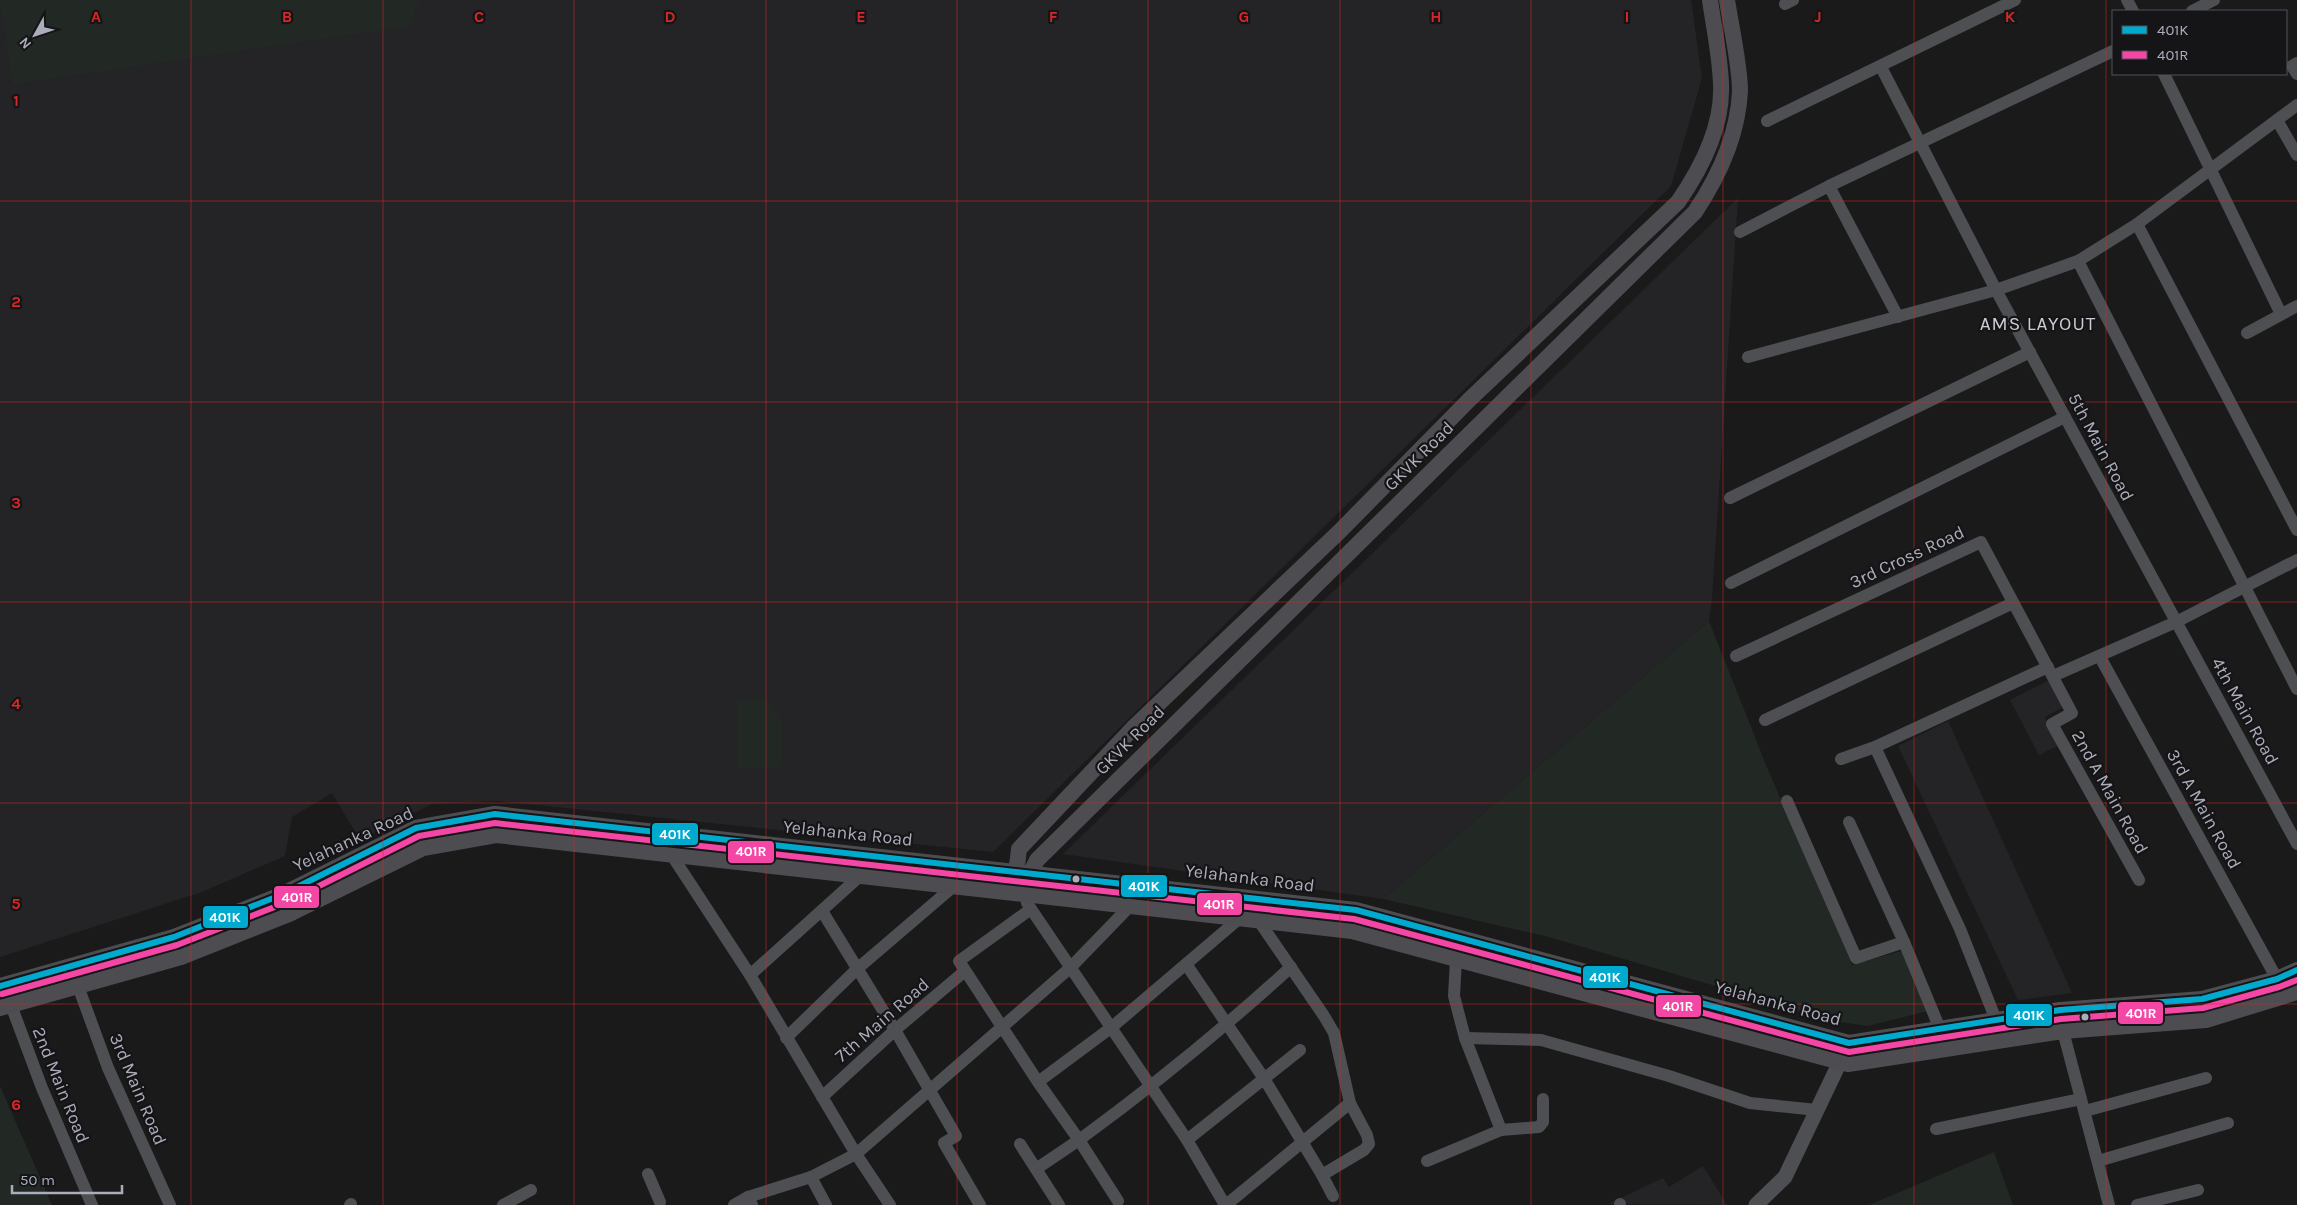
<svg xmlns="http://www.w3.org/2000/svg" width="2297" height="1205" font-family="Karla,sans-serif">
	<rect width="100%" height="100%" fill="#1a1a1a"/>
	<!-- built -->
	<g fill="#242426">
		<path d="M0,0h1691l11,78 -31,108 -678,666 -495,-51 -66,3 -72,36 -28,-47 -40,24 -7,39 -83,36 -202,65z"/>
		<path d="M1738,198l-26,401 -3,22 -326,278 -320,-45z"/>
		<path d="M2049,680l14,27 -18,10 14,28 -20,10 -29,-55z"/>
		<path d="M1948,721l124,272 -54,7 -120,-254z"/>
		<path d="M1703,1166l24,39 -119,-1 55,-26 6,9z"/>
	</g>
	<!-- green -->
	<g fill="#222924">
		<path d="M0,0h419l-9,26 -397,58z"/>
		<path d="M1709,621l57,144 86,200 50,-14 26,60 -61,15 -33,-5 -285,-84 -166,-38z"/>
		<path d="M768,698l14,26 -1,44 -43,1v-68z"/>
		<path d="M0,1086l52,119h-52z"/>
		<path d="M1994,1152l19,53h-144z"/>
	</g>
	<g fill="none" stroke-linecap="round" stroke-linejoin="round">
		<!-- minor -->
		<g stroke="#4e4f53" stroke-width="12">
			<path d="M2127,0l6,11"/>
			<path d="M1785,4l8,-4"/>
			<path d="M2192,11l22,-11"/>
			<path d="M2297,63l-5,3 5,8"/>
			<path d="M1881,67l115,223 301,554"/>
			<path d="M2164,74l117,240"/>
			<path d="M2277,120l20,35"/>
			<path d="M1767,121l248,-121"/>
			<path d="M1829,186l69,131"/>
			<path d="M2137,224l160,306"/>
			<path d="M1740,232l89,-46 284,-135"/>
			<path d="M2078,261l219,428"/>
			<path d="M2247,333l50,-27"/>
			<path d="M1748,357l248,-67 82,-29 59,-37 160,-119"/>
			<path d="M1730,498l300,-146"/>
			<path d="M1731,583l334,-166"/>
			<path d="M1736,656l245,-114 91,171 -20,11 87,156"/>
			<path d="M2100,657l177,322"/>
			<path d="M2053,676l123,-54 121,-62"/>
			<path d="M1765,720l248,-117"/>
			<path d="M1875,747l85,182 36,91"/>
			<path d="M1841,759l34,-12 173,-80"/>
			<path d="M1787,801l69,157 48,-16"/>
			<path d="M1849,822l55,120 36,87"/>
			<path d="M671,854l79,121 106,179 214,-186 61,-63"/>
			<path d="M1027,903l160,237 38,65"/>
			<path d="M1031,909l-72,52 79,121 74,-55 74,-63"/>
			<path d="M822,911l73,119 61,106 -12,7 36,62"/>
			<path d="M1240,918l-54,46 79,116 57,95 42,-25 5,-6 -2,-9 -17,-32 -16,-70 -10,-17 -65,-95"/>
			<path d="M750,975l110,-99"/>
			<path d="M78,986l30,82 62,137"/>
			<path d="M11,1005l31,83 50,117"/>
			<path d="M2063,1031l46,174"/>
			<path d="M786,1038l71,-69 97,-83"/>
			<path d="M1465,1038l76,2 128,36 81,27 67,7"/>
			<path d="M822,1097l73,-67 70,-59"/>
			<path d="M2085,1111l121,-33"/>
			<path d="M1936,1129l145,-30"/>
			<path d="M1501,1130l38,-3 4,-5v-23"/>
			<path d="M1187,1140l113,-90"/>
			<path d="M1020,1144l39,61"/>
			<path d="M1427,1161l74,-31 -36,-92 -11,-42 2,-37"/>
			<path d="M2098,1161l130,-38"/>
			<path d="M1036,1169l43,-29 -41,-58"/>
			<path d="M648,1174l12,28"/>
			<path d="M1322,1175l11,21"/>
			<path d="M748,1197l63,-20"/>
			<path d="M1118,1201l-39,-61c74,-54 144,-111 212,-173"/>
			<path d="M1620,1204v1"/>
			<path d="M350,1205l1,-1"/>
			<path d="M503,1205l28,-15"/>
			<path d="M734,1205l14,-8 4,8"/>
			<path d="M826,1205l-15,-28 45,-23 34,51"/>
			<path d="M1226,1205l124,-102"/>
			<path d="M2137,1205l61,-15"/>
		</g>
		<!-- tertiary -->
		<path stroke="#4e4f53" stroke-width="15" d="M1756,1205l29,-28 64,-134"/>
		<!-- secondary -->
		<g stroke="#4d4d51" stroke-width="16">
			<path d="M1029,882l1,-8 7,-14 658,-648c24,-36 43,-77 45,-121 0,-25 -9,-65 -13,-91"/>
			<path d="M1015,883l4,-34 116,-123 204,-194 131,-133 208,-197c23,-33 45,-76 43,-118 -1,-28 -7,-56 -11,-84"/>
			<path d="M0,986l174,-49 107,-42 135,-67 79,-14 861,96 493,133 211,-33 142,-11 75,-20 20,-9"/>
			<path d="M0,1008l181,-51 108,-43 134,-66 73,-13 856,96 496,133 215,-33 143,-11 91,-28"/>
		</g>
		<!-- bus-1 casing -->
		<g stroke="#151416" stroke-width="10">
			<path id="bus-1" d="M0,986l174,-49 107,-42 135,-67 79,-14 861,96 493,133 211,-33 142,-11 75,-20 20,-9"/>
		</g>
		<!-- bus-2 casing -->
		<g stroke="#151416" stroke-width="10">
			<path id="bus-2" d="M2,994l175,-49 108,-42 134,-67 76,-13 859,96 495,133 212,-33 142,-11 76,-21 18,-7"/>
		</g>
		<!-- bus-1 -->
		<use href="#bus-1" stroke="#00a9ce" stroke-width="6"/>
		<!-- bus-2 -->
		<use href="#bus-2" stroke="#f346a5" stroke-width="6"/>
	</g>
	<!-- grid -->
	<path fill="none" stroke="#d62828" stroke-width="1" stroke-opacity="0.55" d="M191,0v1205M383,0v1205M574,0v1205M766,0v1205M957,0v1205M1148,0v1205M1340,0v1205M1531,0v1205M1723,0v1205M1914,0v1205M2106,0v1205M0,201h2297M0,402h2297M0,602h2297M0,803h2297M0,1004h2297"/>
	<!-- markers -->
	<g fill="#acadba" stroke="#151416" stroke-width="2">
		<circle cx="1076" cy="879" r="4.5"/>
		<circle cx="2085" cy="1017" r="4.5"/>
	</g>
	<g text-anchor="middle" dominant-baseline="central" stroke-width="4.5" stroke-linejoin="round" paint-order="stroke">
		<!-- street labels -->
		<g font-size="18" fill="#acadba" stroke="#151416">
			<text transform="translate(2101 447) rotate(62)">5th Main Road</text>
			<text transform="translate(1419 456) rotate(-45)">GKVK Road</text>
			<text transform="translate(1907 557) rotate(-25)">3rd Cross Road</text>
			<text transform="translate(2245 711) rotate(61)">4th Main Road</text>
			<text transform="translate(1130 740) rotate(-45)">GKVK Road</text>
			<text transform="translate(2110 792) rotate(61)">2nd A Main Road</text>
			<text transform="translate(2204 809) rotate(61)">3rd A Main Road</text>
			<text transform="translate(848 833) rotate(6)">Yelahanka Road</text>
			<text transform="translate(353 839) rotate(-25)">Yelahanka Road</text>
			<text transform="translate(1250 878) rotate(7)">Yelahanka Road</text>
			<text transform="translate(1778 1003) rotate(15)">Yelahanka Road</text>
			<text transform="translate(882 1020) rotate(-41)">7th Main Road</text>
			<text transform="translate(61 1085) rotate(68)">2nd Main Road</text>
			<text transform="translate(138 1089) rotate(67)">3rd Main Road</text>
		</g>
		<!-- neighbourhood labels -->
		<g font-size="19" letter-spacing="1" fill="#cdcdd6" stroke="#151416">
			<text x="2038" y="324">AMS LAYOUT</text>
		</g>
	</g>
	<g font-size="16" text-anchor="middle" font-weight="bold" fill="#d62828" stroke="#151416" stroke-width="4.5" stroke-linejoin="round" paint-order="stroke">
		<text x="96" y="22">A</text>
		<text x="287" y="22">B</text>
		<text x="479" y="22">C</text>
		<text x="670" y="22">D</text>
		<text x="861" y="22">E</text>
		<text x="1053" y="22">F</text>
		<text x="1244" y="22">G</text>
		<text x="1436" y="22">H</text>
		<text x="1627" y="22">I</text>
		<text x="1818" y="22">J</text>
		<text x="2010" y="22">K</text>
		<text x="16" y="106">1</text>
		<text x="16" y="307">2</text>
		<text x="16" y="508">3</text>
		<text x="16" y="709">4</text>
		<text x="16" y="909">5</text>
		<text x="16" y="1110">6</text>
	</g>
	<g stroke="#151416" stroke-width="2">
		<rect x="651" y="822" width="48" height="24" rx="5" fill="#00a9ce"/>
		<rect x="727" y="840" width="48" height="24" rx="5" fill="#f346a5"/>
		<rect x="1120" y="874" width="48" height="24" rx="5" fill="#00a9ce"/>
		<rect x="273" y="885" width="47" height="24" rx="5" fill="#f346a5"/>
		<rect x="1196" y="892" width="47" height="24" rx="5" fill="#f346a5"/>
		<rect x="202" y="905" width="47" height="24" rx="5" fill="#00a9ce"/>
		<rect x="1582" y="965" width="47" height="24" rx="5" fill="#00a9ce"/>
		<rect x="1655" y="994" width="47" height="24" rx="5" fill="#f346a5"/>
		<rect x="2117" y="1001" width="47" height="24" rx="5" fill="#f346a5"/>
		<rect x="2005" y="1003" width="48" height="24" rx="5" fill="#00a9ce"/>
	</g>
	<g font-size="14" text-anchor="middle" font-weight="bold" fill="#fff">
		<text x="675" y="839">401K</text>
		<text x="751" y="856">401R</text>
		<text x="1144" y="891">401K</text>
		<text x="297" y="902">401R</text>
		<text x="1219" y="909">401R</text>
		<text x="225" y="922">401K</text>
		<text x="1605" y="982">401K</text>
		<text x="1678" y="1011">401R</text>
		<text x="2141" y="1018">401R</text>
		<text x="2029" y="1020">401K</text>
	</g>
	<!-- legend -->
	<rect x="2112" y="10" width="175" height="65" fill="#151416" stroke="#515158"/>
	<rect x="2122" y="26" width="25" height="8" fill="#00a9ce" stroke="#515158"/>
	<text x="2157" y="35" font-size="15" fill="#acadba">401K</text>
	<rect x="2122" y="51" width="25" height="8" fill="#f346a5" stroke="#515158"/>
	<text x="2157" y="60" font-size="15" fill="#acadba">401R</text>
	<!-- north arrow -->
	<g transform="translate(35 35) rotate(230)" stroke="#151416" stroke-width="4" paint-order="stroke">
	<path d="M0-4L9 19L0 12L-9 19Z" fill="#acadba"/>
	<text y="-8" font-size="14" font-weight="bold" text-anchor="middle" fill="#acadba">N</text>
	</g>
	<!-- scale -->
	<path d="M12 1185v8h110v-8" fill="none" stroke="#acadba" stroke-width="2.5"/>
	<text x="20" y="1185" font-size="15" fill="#acadba" stroke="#151416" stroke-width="4" paint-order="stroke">50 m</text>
</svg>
